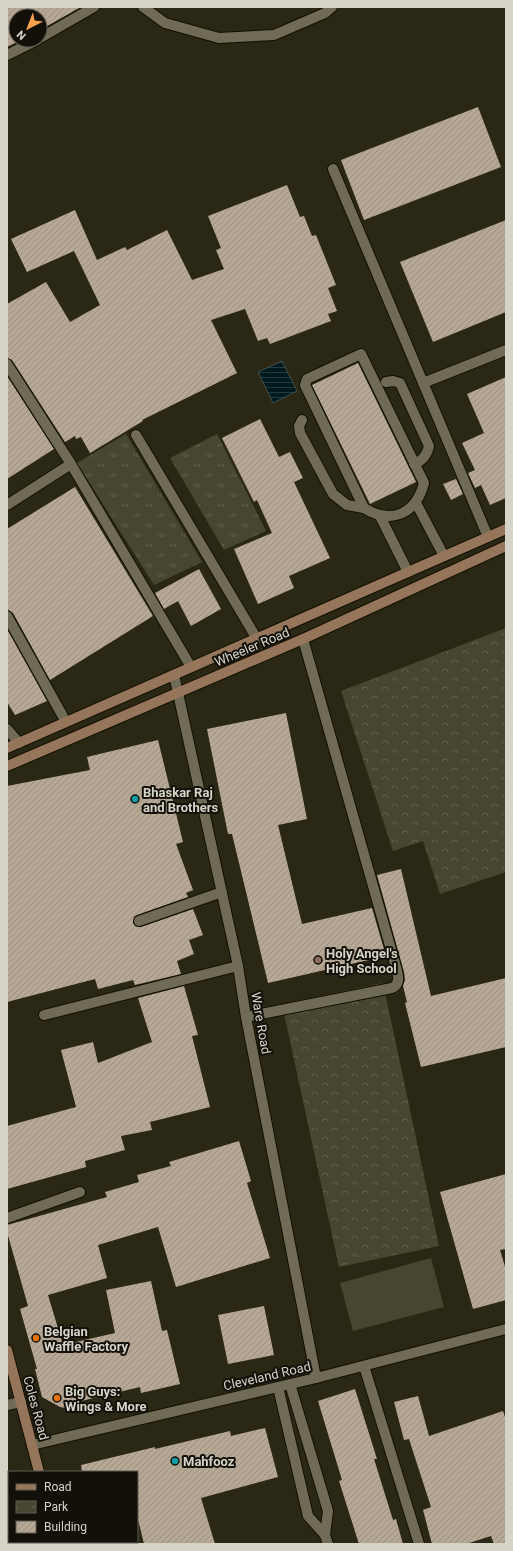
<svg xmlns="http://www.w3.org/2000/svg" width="513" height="1551" font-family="Roboto,sans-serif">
	<defs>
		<pattern id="grass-tufts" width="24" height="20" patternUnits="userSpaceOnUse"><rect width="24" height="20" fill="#46472e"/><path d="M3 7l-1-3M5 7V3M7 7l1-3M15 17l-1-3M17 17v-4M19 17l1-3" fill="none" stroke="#60614b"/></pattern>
		<pattern id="park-crowns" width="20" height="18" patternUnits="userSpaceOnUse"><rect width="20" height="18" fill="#46472e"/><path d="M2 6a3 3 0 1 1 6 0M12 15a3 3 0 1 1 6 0" fill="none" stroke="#60614b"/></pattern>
		<pattern id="water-rules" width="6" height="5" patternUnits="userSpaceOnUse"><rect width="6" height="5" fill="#00191c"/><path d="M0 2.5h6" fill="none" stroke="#243a3c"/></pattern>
		<pattern id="building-hatch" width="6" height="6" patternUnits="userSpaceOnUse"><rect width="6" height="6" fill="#b7a895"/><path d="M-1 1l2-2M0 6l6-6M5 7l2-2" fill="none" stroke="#998e7f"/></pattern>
	</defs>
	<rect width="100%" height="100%" fill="#2b2715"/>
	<!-- grass -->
	<g fill="url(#grass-tufts)">
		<path d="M126,434l76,128 -48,23 -77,-122z"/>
		<path d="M217,434l49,97 -42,19 -54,-92z"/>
	</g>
	<!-- park -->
	<g fill="url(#park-crowns)">
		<path d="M506,628v244l-66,22 -17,-53 -30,10 -52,-160z"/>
		<path d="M383,983l56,263 -100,21 -57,-263z"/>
	</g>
	<!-- pitch -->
	<path fill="#46472e" d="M431,1258l13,49 -91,24 -13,-48z"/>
	<!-- water -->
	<path fill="url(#water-rules)" stroke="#405150" d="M282,361l15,30 -24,12 -15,-31z"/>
	<!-- building -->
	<g fill="url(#building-hatch)">
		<path d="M7,7h74l-41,23v-14h-24v24h5l-14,7z"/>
		<path d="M478,107l23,60 -137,53 -23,-60z"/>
		<path d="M287,185l13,32 4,-1 8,20 4,-1 20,50 -8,3 9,23 -9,3 3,7 -61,23 -3,-6 -9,3 -13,-32 -34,11 26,53 -95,47 1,1 -53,32 -9,-16 -5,2 -1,-3 -10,6 -53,-82 -5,-2v-54l39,-22 24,40 30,-17 -26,-54 -47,21 -16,-33 64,-29 22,50 28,-13 2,3 40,-20 25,50 32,-11 -8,-19 5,-2 -13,-32z"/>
		<path d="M506,220v92l-73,30 -33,-80z"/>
		<path d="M358,363l58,119 -46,22 -58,-119z"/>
		<path d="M7,376l47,73 -47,30z"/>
		<path d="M506,377v121l-16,7 -9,-20 -6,3 -7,-15 7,-3 -13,-27 22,-10 -17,-39z"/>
		<path d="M260,419l19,38 11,-5 13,26 -9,4 36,76 -41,18 5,12 -36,16 -24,-55 38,-16 -15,-33 -3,2 -32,-64z"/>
		<path d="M456,479l7,15 -12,6 -8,-16z"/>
		<path d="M75,487l78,129 -103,64 -37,-67 -6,-3v-81z"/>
		<path d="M199,569l22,40 -30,17 -13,-25 -14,8 -9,-16z"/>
		<path d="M7,629l40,72 -32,14 -8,-13z"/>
		<path d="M286,713l21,106 -29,6 24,99 70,-16 14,48 -118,27 -36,-149h-4l-21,-105z"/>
		<path d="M158,740l25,102 -7,2 17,46 -7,3 2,4 -51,18 -3,2 -1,6 2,3 6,1 52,-18 10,26 -14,5 5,14 -17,7 4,13 -46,11 -2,-5 -35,9 -3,-10 -88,23v-216l83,-16 -3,-13z"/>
		<path d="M401,869l30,127 75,-18v69l-85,20 -16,-64 2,-1 -4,-16 2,-6 -1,-8 -27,-97z"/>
		<path d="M184,986l14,49 -6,1 18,71 -60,15 2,8 -31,6 4,14 -40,11 1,6 -79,22v-63l69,-19 -15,-57 32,-8 5,21 54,-21 -14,-44z"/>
		<path d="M239,1141l12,40 -4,2 23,75 -94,29 -18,-60 -60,18 9,33 -59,17 15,50 52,-12 -9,-43 45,-9 11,50 5,-1 13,54 -39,9 -1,-6 -59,14 2,8h-12l-11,-2 -18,-10 -7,-28h2l-17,-60 8,-3 -21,-74v-7l100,-28 -2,-5 34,-10 -2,-7 34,-9 -2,-4z"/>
		<path d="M506,1174v75l-6,1 6,20v30l-33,9 -33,-117z"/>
		<path d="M264,1306l10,49 -46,9 -10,-49z"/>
		<path d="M355,1389l22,70h-3l19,61 3,-1 7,25h-44l-20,-63 3,-1 -24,-79z"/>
		<path d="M418,1396l11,40 74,-25 3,9v124h-12l-3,-8 -25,8h-34l-9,-34 8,-3 -22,-68 -5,1 -10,-38z"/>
		<path d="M265,1428l13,49 -77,21 14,46h-71l-7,-29v-43h-55l-1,-7 74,-18v2l75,-18 1,5z"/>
	</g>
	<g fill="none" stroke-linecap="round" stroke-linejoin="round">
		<!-- lane casing -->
		<g stroke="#131001" stroke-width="12">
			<g id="lane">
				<path d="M143,7l22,16 54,15 55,-3 51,-22 7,-6"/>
				<path d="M40,38l54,-31"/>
				<path d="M7,55l30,-15"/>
				<path d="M333,169l155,368"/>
				<path d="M361,354l63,129c-8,31 -33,42 -60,25l-59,-123 2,-6z"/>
				<path d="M386,382l7,-1 7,2 29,63c-2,9 -6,15 -15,18"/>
				<path d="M302,420l-3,6 1,7 33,61 14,11 17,3"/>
				<path d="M416,503l28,53"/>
				<path d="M380,516l28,56"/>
				<path d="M7,729l12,14"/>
				<path d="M246,1017l146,-29c9,-4 6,-13 4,-21l-93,-328"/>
			</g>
		</g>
		<!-- street casing -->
		<g stroke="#131001" stroke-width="12">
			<g id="street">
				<path d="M7,364l64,100 120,203"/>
				<path d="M423,383l83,-33"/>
				<path d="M136,435l121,204"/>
				<path d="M7,505l64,-41"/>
				<path d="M7,616l59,106"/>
				<path d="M174,675l64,291 8,51 70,361"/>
				<path d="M139,921l83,-29"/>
				<path d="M44,1015l194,-49"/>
				<path d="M7,1218l73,-26"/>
				<path d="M364,1366l55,178"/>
				<path d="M290,1384l38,127 -3,24"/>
				<path d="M278,1387l30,129 17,19 3,9"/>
				<path d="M7,1405l14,-3"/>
				<path d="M32,1445l284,-67 190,-49"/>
				<path d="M16,1544l10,-2"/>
			</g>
		</g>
		<!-- secondary casing -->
		<g stroke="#131001" stroke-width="12">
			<g id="secondary">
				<path d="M7,748l499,-219"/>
				<path d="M7,766l296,-127 203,-93"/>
				<path d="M7,1350l32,122"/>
				<path d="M55,1542v2"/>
			</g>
		</g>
		<!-- lane -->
		<use href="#lane" stroke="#6f6b56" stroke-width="10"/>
		<!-- street -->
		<use href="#street" stroke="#6f6b56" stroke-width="10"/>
		<!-- secondary -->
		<use href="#secondary" stroke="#96765a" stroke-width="10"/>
	</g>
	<!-- markers -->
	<g fill="#0f9aa8" stroke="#121008" stroke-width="1.5">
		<circle cx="135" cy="799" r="4"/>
		<circle cx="175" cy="1461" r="4"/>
	</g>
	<circle fill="#8d6e63" stroke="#121008" stroke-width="1.5" cx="318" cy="960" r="4"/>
	<g fill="#e8710a" stroke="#121008" stroke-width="1.5">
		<circle cx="36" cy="1338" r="4"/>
		<circle cx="57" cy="1398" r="4"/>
	</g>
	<g text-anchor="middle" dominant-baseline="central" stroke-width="4" stroke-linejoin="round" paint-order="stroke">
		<!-- street labels -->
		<g font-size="13" fill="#d6d4c9" stroke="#121008">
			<text transform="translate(252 647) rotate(-23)">Wheeler Road</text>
			<text transform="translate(261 1023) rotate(80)">Ware Road</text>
			<text transform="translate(267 1376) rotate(-13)">Cleveland Road</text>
			<text transform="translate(36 1408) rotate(75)">Coles Road</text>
		</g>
		<!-- poi labels -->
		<g font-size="13" font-weight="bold" fill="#d6d4c9" stroke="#121008" text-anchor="start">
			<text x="143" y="792">Bhaskar Raj<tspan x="143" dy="15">and Brothers</tspan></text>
			<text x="326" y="953">Holy Angel's<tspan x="326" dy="15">High School</tspan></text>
			<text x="44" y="1331">Belgian<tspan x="44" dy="15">Waffle Factory</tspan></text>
			<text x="65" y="1391">Big Guys:<tspan x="65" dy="15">Wings &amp; More</tspan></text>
			<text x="183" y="1461">Mahfooz</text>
		</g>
	</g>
	<!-- border -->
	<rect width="513" height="1551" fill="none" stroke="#d6d4c9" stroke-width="16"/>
	<!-- legend -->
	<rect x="8" y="1471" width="130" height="72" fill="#121008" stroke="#605e55"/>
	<rect x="16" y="1484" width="20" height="6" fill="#96765a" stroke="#605e55"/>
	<text x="44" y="1491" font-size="12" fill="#d6d4c9">Road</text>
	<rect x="16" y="1501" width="20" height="12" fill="url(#park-crowns)" stroke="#605e55"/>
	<text x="44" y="1511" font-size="12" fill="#d6d4c9">Park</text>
	<rect x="16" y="1521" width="20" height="12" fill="url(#building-hatch)" stroke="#605e55"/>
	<text x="44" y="1531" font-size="12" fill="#d6d4c9">Building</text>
	<!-- north arrow -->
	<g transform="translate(28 28) rotate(222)"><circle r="19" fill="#121008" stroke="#605e55"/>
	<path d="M0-3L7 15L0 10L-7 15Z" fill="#f9a04d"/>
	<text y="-6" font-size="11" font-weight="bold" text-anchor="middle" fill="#d6d4c9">N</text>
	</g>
</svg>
